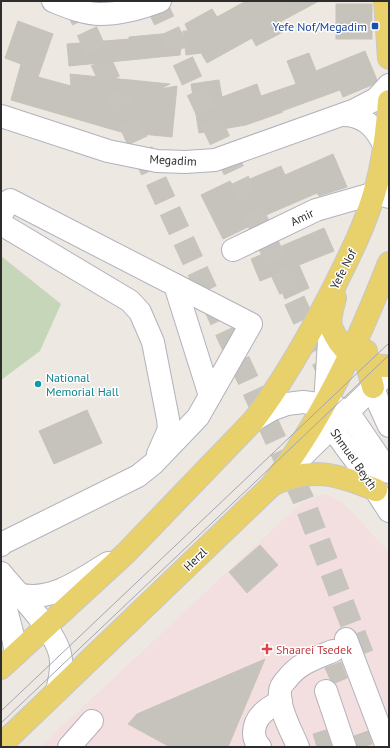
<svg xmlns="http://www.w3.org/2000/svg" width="390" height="748" font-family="'PT Sans',sans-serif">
	<rect width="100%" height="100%" fill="#ede8e1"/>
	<!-- medical -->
	<path fill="#f3dfdf" d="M324,494l18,8 47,50v195h-349l261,-244z"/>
	<!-- cemetery -->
	<path fill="#c6d6b9" d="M1,256l60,48 -21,47 -39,29z"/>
	<!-- building -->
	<g fill="#c6c2bc" stroke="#c9c4ba">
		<path d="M246,1h73l-41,22 5,9 -27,14 -4,-8 -45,25 -6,-10 -15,2 -3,-24h5l-3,-7 27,-15 5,8z"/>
		<rect x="336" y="4" width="36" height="35"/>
		<path d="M18,21l35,13 -15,43 33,9 -1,-12 100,10 -10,5 17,-3 -5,51 -51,-5 -110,-32 10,-36 -16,-6z"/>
		<path d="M182,32l-2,23 -111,11 -2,-22 62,-5v-2z"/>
		<path d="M365,51l12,29 -5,5 -29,12 -3,-7 -58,21 1,1 -37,13 -47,8 -8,-49 28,-4 3,17 35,-13 4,12 35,-12 -9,-23 22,-8 7,18z"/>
		<path d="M333,154l14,33 -28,9 -2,-3 -67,29 2,3 -29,14 -22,-44 29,-14 3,5 48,-20 4,9z"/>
		<path d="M324,228l10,23 -35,14 10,23 -24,11 -10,-24 -15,6 -9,-22z"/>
		<path d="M87,410l15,33 -48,21 -15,-33z"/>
		<path d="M260,545l18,20 -31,28 -18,-21z"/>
		<path d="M265,659l-37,88h-58l-42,-23 9,-10z"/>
		<path d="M341,662l6,16 -12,5 -5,-4 -5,-11z"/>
		<path d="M326,730l6,17h-15l-4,-13z"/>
		<path d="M368,731l4,13 -9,3h-6l-3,-11z"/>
	</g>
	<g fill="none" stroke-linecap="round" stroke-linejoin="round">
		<!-- highway-tunnel -->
		<g stroke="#c7c3bd" stroke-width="22" stroke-dasharray="22 11" stroke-linecap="butt">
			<path d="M73,1l230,498 62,161"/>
			<path d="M155,1l175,376"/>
		</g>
		<!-- minor casing -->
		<g stroke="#b1b2bc" stroke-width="24">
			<g id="minor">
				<path d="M53,1c15,6 31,13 47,13 20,0 42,-6 60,-13"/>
				<path d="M343,115c21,0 32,12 41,30"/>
				<path d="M1,116l107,35 49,10 28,1 30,-2 140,-50 21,-11 13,-14"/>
				<path d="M1,215l9,-15 241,124 -53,93 -45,47 -15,12 -135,67 -2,2"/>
				<path d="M1,224l129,77 10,11 13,30 15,77 1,10 -11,25"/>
				<path d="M233,250l83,-40 59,-17 14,4"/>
				<path d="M175,285l35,111"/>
				<path d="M330,326l-5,78c3,24 20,41 34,61 10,15 20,30 30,46"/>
				<path d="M373,387l6,17 10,22"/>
				<path d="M254,420l17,-10 16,-6 16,-2 31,4 14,6 41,60"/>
				<path d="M292,466l97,-94"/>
				<path d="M1,573c16,20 54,57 59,81 3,12 0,25 -3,37"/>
				<path d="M1,590l11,42 4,22"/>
				<path d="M18,594c33,9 63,-15 90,-31"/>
				<path d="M346,639l41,108"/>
				<path d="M326,691l19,56"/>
				<path d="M69,747l23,-26"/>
				<path d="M260,747c-4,-4 -6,-9 -6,-14 0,-17 14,-25 27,-32"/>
				<path d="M298,747c-6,-15 -20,-39 -18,-55 0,-5 4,-10 7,-13 12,-16 29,-21 46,-28"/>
			</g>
		</g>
		<!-- major casing -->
		<g stroke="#c8c8c8" stroke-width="24">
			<g id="major">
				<path d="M385,1l4,57"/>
				<path d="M335,298c-2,8 -6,20 -4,28 0,3 3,6 4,9 10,20 32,32 54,31"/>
				<path d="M366,351l3,21 4,15"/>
				<path d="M272,485c39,-19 65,-11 104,5"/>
				<path d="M1,668l125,-115 128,-133c30,-40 55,-84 78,-129 16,-32 32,-63 42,-97 9,-30 13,-63 15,-93"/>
				<path d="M1,745l270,-259c52,-67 87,-144 118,-223"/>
			</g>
		</g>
		<!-- minor -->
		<use href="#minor" stroke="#fff" stroke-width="22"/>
		<!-- major -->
		<use href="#major" stroke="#e8d06b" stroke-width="22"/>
		<!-- tram -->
		<g stroke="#a3a5b6" stroke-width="1">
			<path d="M1,711l388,-368"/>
			<path d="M1,723l388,-368"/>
		</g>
	</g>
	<!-- markers -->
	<rect fill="#1a4fb4" stroke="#fff" stroke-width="1.5" x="371" y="22" width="8" height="8" rx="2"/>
	<circle fill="#0f9aa8" stroke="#fff" stroke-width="1.5" cx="38" cy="384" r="4"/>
	<path fill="#e0444e" stroke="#fff" stroke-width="1.5" d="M265 643h4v4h4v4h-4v4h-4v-4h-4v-4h4z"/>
	<g text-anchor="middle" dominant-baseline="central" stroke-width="3" stroke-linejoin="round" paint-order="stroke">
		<!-- transit labels -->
		<g font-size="12" fill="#164399" stroke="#fff" text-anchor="end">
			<text x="367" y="26">Yefe Nof/Megadim</text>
		</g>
		<!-- street labels -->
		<g font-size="12" fill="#2d2d2d" stroke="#fff">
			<text transform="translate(173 160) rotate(3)">Megadim</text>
			<text transform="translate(302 217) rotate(-25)">Amir</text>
			<text transform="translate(343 269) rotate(-63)">Yefe Nof</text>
			<text transform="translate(354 459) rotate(55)">Shmuel Beyth</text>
			<text transform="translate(195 559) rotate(-44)">Herzl</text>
		</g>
		<!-- culture labels -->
		<g font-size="12" fill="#0d838f" stroke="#fff" text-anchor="start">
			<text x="46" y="377">National<tspan x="46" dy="14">Memorial Hall</tspan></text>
		</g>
		<!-- health labels -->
		<g font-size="12" fill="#be3a42" stroke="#fff" text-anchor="start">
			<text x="276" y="649">Shaarei Tsedek</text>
		</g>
	</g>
	<!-- border -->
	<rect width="390" height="748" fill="none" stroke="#2d2d2d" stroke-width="4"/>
</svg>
